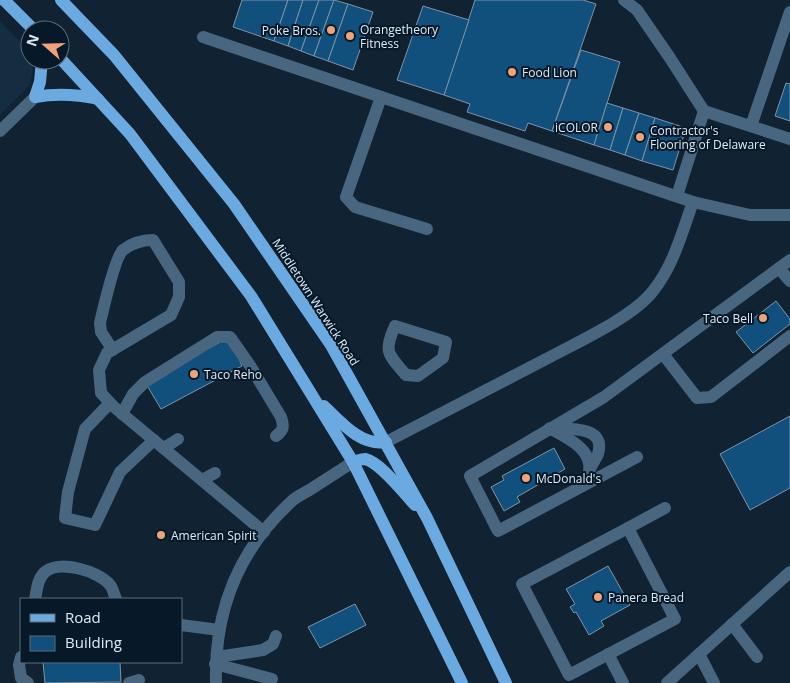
<svg xmlns="http://www.w3.org/2000/svg" width="790" height="683" font-family="'Open Sans',sans-serif">
	<rect width="100%" height="100%" fill="#112232"/>
	<!-- built -->
	<path fill="#152d40" d="M0,21l25,26 4,7 4,15 -3,15 -4,5 -26,26z"/>
	<!-- building -->
	<g fill="#114f7d" stroke="#7e94a7">
		<path d="M242,0h46l-14,41 -41,-14z"/>
		<path d="M288,0h15l-15,46 -14,-5z"/>
		<path d="M303,0h16l-18,51 -13,-5z"/>
		<path d="M319,0h15l-20,56 -13,-5z"/>
		<path d="M334,0l14,4 -20,57 -14,-5z"/>
		<path d="M475,0h108l13,4 -44,127 -24,-8 -3,8 -58,-19 3,-8 -26,-9z"/>
		<path d="M348,4l25,8 -20,58 -25,-9z"/>
		<path d="M423,6l46,14 -25,75 -47,-15z"/>
		<path d="M581,50l39,12 -26,83 -42,-14z"/>
		<path d="M786,83l4,1v37l-15,-5z"/>
		<path d="M607,103l16,5 -13,42 -16,-5z"/>
		<path d="M623,108l16,5 -14,42 -15,-5z"/>
		<path d="M639,113l16,5 -13,43 -17,-6z"/>
		<path d="M655,118l31,10 -13,42 -31,-9z"/>
		<path d="M776,301l14,18v5l-37,29 -17,-21z"/>
		<path d="M230,337l12,29 -81,43 -16,-27z"/>
		<path d="M790,416v72l-40,22 -30,-56z"/>
		<path d="M554,448l11,21 -48,28 3,5 -16,9 -13,-24 13,-7 -2,-4z"/>
		<path d="M608,566l22,39 -29,16 3,5 -15,9 -13,-23 -2,1 -4,-6 5,-3 -9,-15z"/>
		<path d="M355,604l11,21 -46,23 -12,-21z"/>
		<path d="M43,662h77l1,20 -76,1z"/>
	</g>
	<g fill="none" stroke-linecap="round" stroke-linejoin="round">
		<!-- minor -->
		<g stroke="#486680" stroke-width="12">
			<path d="M624,0l13,10 33,48 34,53 86,28"/>
			<path d="M203,37l490,165"/>
			<path d="M381,97l-35,100 9,10 72,22"/>
			<path d="M751,126l39,-114"/>
			<path d="M0,131l35,-34"/>
			<path d="M677,196l27,-85"/>
			<path d="M779,268l11,13"/>
			<path d="M395,326l51,16 -3,16 -25,18 -12,-1c-18,-21 -23,-23 -11,-49z"/>
			<path d="M113,350l-12,-18 -1,-9c3,-13 15,-66 23,-73 9,-7 19,-10 30,-10l26,42v15l-8,18 -64,38 -8,17 2,23 13,14 150,125"/>
			<path d="M663,354l34,44 14,-1 79,-61"/>
			<path d="M110,403l-25,26 -17,63 -3,26 30,7 25,-53 34,-32"/>
			<path d="M122,414l11,-20 12,-12 72,-45h13l21,30 30,50c3,9 3,13 -5,19"/>
			<path d="M550,428c17,1 57,-3 48,26 -2,5 -6,10 -8,15"/>
			<path d="M553,430c16,9 40,20 36,42"/>
			<path d="M386,442c54,-28 108,-56 162,-84 30,-16 85,-41 105,-67 21,-26 29,-59 40,-89l57,13h40"/>
			<path d="M164,448l14,-9"/>
			<path d="M637,457l-139,74 -28,-55 134,-79 186,-137"/>
			<path d="M202,480l13,-7"/>
			<path d="M628,528l47,91 -106,56 -47,-91z"/>
			<path d="M628,528l37,-20"/>
			<path d="M35,599c2,-9 2,-18 8,-25 14,-16 56,-3 67,11 3,3 4,10 6,14"/>
			<path d="M732,624l25,33"/>
			<path d="M181,625l38,5"/>
			<path d="M608,654l15,29"/>
			<path d="M699,654l15,29"/>
			<path d="M21,657l-2,8 2,13 7,5"/>
			<path d="M217,657l46,-7 10,-6 3,-8"/>
			<path d="M215,664l57,15"/>
			<path d="M129,683l10,-3"/>
			<path d="M216,683c-2,-71 22,-133 76,-182 5,-5 13,-8 19,-12 14,-9 28,-18 42,-27"/>
			<path d="M667,683l123,-111"/>
		</g>
		<!-- major -->
		<g stroke="#6baae1" stroke-width="12">
			<path d="M4,0l30,30"/>
			<path d="M61,0l53,55 120,149 97,141 96,173 79,165"/>
			<path d="M60,58l70,76 121,162 102,166 109,221"/>
			<path d="M42,60l-2,22 -5,15c22,-4 41,-3 63,2"/>
			<path d="M324,406c17,16 36,40 62,36"/>
			<path d="M353,462c4,-1 8,-3 12,-3 15,3 39,34 50,46"/>
		</g>
	</g>
	<!-- markers -->
	<g fill="#f0a27a" stroke="#071928" stroke-width="2">
		<circle cx="331" cy="30" r="5"/>
		<circle cx="350" cy="36" r="5"/>
		<circle cx="512" cy="72" r="5"/>
		<circle cx="608" cy="127" r="5"/>
		<circle cx="640" cy="137" r="5"/>
		<circle cx="763" cy="318" r="5"/>
		<circle cx="194" cy="374" r="5"/>
		<circle cx="526" cy="478" r="5"/>
		<circle cx="161" cy="535" r="5"/>
		<circle cx="598" cy="597" r="5"/>
	</g>
	<g text-anchor="middle" dominant-baseline="central" stroke-width="4" stroke-linejoin="round" paint-order="stroke">
		<!-- poi labels -->
		<g font-size="12" fill="#deeaf4" stroke="#071928" text-anchor="start">
			<text x="360" y="29">Orangetheory<tspan x="360" dy="14">Fitness</tspan></text>
			<text x="321" y="30" text-anchor="end">Poke Bros.</text>
			<text x="522" y="72">Food Lion</text>
			<text x="598" y="127" text-anchor="end">iCOLOR</text>
			<text x="650" y="130">Contractor's<tspan x="650" dy="14">Flooring of Delaware</tspan></text>
			<text x="753" y="318" text-anchor="end">Taco Bell</text>
			<text x="204" y="374">Taco Reho</text>
			<text x="536" y="478">McDonald's</text>
			<text x="171" y="535">American Spirit</text>
			<text x="608" y="597">Panera Bread</text>
		</g>
		<!-- street labels -->
		<g font-size="12" fill="#deeaf4" stroke="#071928">
			<text transform="translate(316 302) rotate(57)">Middletown Warwick Road</text>
		</g>
	</g>
	<!-- legend -->
	<rect x="20" y="598" width="162" height="65" fill="#071928" stroke="#5d6d7a"/>
	<rect x="30" y="614" width="25" height="8" fill="#6baae1" stroke="#5d6d7a"/>
	<text x="65" y="623" font-size="15" fill="#deeaf4">Road</text>
	<rect x="30" y="636" width="25" height="15" fill="#114f7d" stroke="#5d6d7a"/>
	<text x="65" y="648" font-size="15" fill="#deeaf4">Building</text>
	<!-- north arrow -->
	<g transform="translate(45 45) rotate(290)"><circle r="24" fill="#071928" stroke="#5d6d7a"/>
	<path d="M0-4L9 19L0 12L-9 19Z" fill="#f0a27a"/>
	<text y="-8" font-size="14" font-weight="bold" text-anchor="middle" fill="#deeaf4">N</text>
	</g>
</svg>
